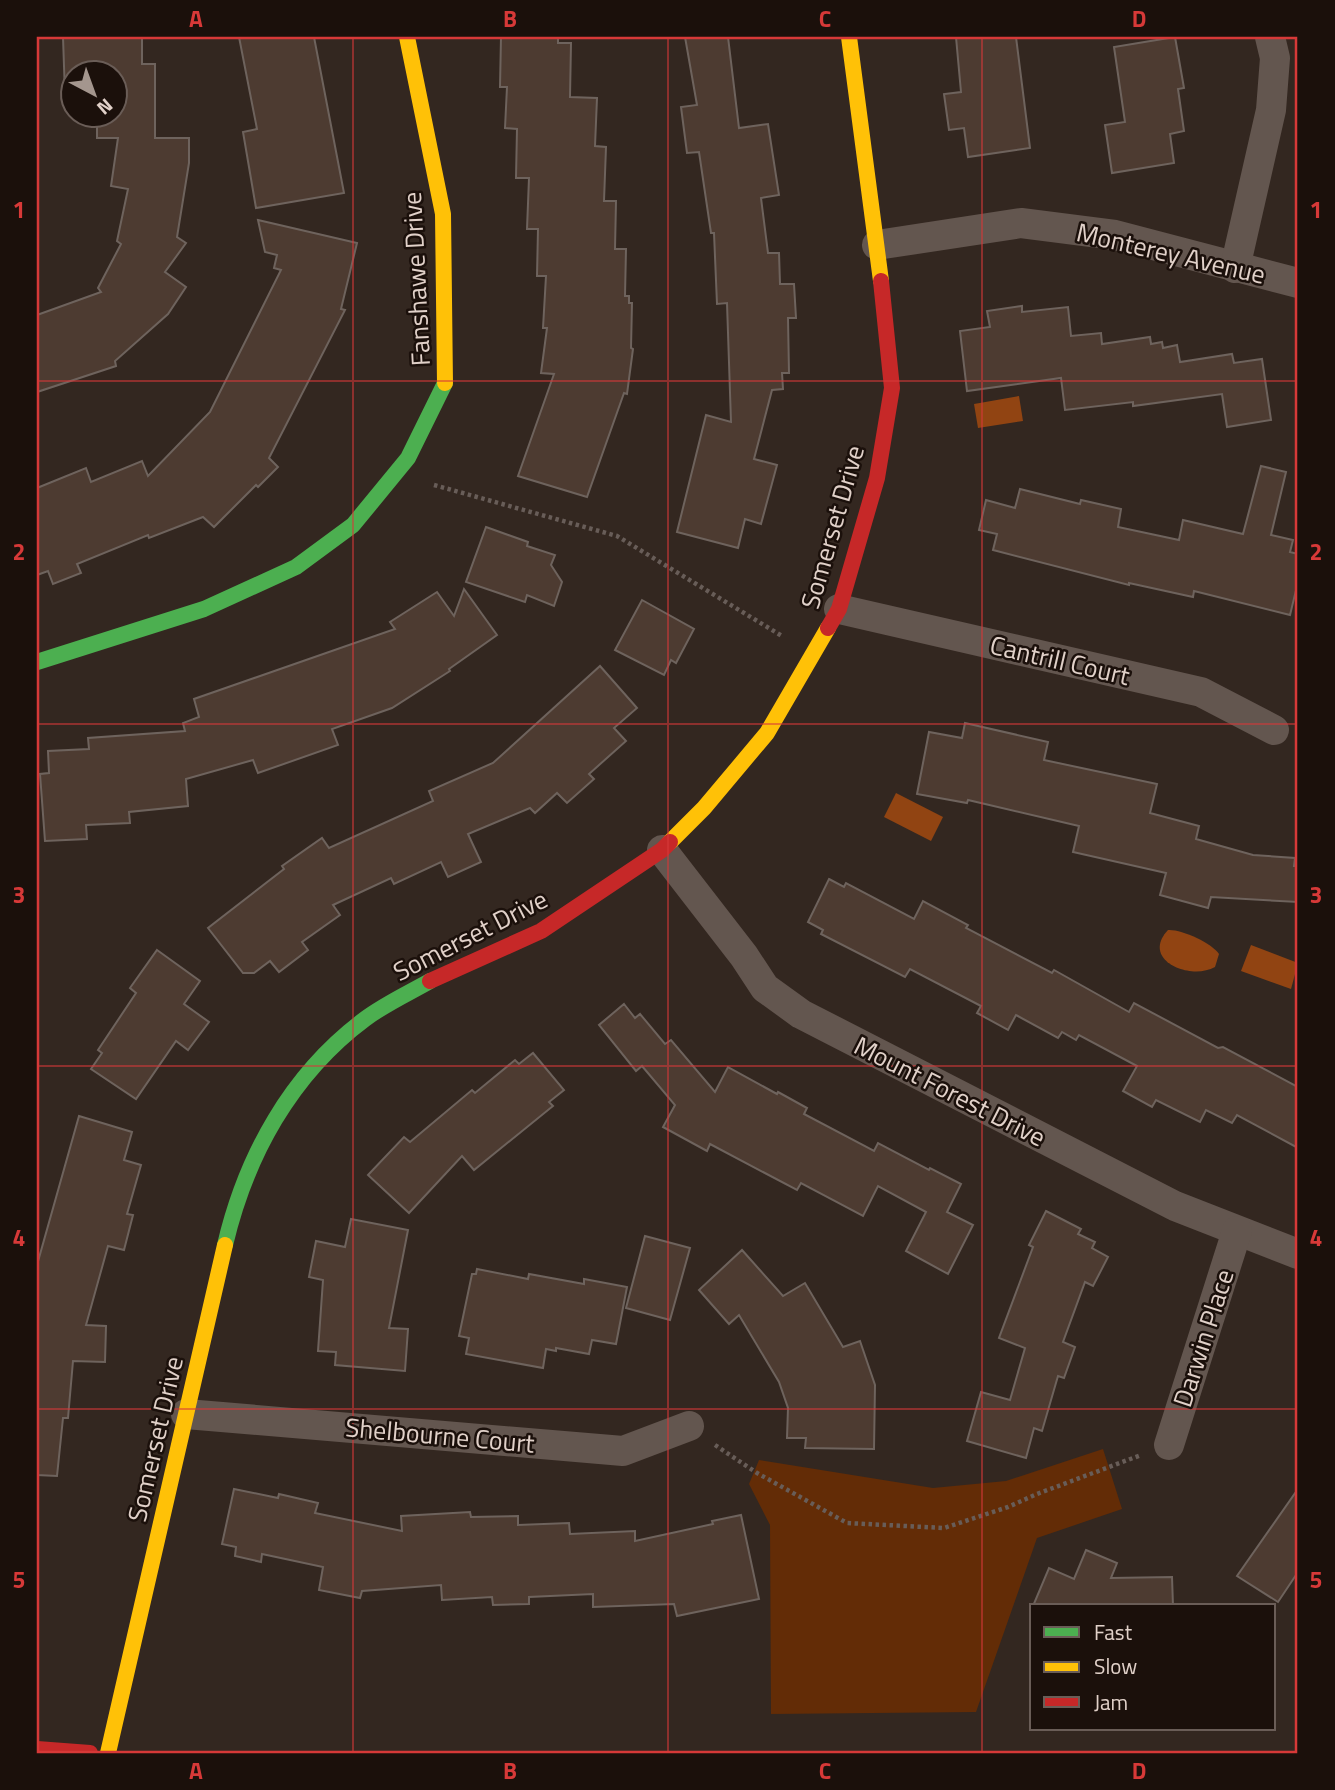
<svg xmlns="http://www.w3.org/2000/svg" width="1335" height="1790" font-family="'Titillium Web',sans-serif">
	<rect width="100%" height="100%" fill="#332720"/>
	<!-- green -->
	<path fill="#632c06" d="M1103,1449l19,60 -85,29 -61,174 -205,2 -1,-189 -21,-41 10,-24 174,28 73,-7z"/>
	<!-- water -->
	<g fill="#914412">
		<path d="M1019,396l4,25 -45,7 -4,-24z"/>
		<path d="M896,793l47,24 -12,24 -47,-24z"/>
		<path d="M1168,930c13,-1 44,13 51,24l-4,13c-25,14 -75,-7 -47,-37z"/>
		<path d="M1251,945l47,18 -7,26 -50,-18z"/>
	</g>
	<!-- building -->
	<g fill="#4d3b31" stroke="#6e635d" stroke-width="2">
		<path d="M63,37h79v27h13v74h34v25l-12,74 9,6 -21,29 21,15 -18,27 -53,47 1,5 -79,26v-77l64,-23 -3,-4 23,-44 -4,-3 11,-52 -17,-3 7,-48h-21v-22h19v-42h-42v21h-9z"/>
		<path d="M239,37h75l30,156 -88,15 -13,-76 14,-3z"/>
		<path d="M501,37h57v6h13l-1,54 27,1 -2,48 11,1 -2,54h12l-1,48h11l-1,47h4v7h3l-1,45 2,1 -6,45 -3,-1 -37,104 -69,-21 36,-102 -13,-1 6,-45h-4l3,-52h-9l1,-47h-11l2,-51h-13l1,-49 -12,-1 2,-41h-7z"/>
		<path d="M685,37h43l11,91 29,-4 11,71 -18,3 7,55h11l1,31h14l2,34h-8l1,55h-7l1,16 -11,1 -18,69 23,6 -16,59 -16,-5 -7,29 -61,-16 29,-117 25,7 -4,-119 -10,1 -3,-71h-3l-12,-81 -12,1 -6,-46 16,-2z"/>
		<path d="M956,37h60l14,111 -62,9 -4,-29 -15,2 -5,-36 17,-2z"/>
		<path d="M1175,37l9,51 -6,1 6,42 -14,3 4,29 -62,10 -7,-48 20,-3 -11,-75z"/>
		<path d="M258,220l99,23 -16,66 4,1 -76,148 9,9 -20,20 -2,-2 -42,42 -11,-10 -54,21 -1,-3 -71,29 4,9 -28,11 -5,-13 -11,4v-87l49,-20 5,14 51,-21 6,15 62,-64 71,-142 -7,-2 3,-13 -12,-3z"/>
		<path d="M1022,306v6l46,-5 3,29 30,-3 1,11 48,-7 1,7 11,-2 1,6 14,-3 3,17 52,-8 2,9 28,-4 9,61 -44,7 -5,-33 -89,12v-4l-68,8 -4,-32 -94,13 -7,-60 30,-4 -3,-16z"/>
		<path d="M1261,466l25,6 -15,63 22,5 -3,12 8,2v28l-8,33 -96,-24 -1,6 -64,-14v2l-136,-35 4,-16 -18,-4 7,-30 29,8 5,-19 60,15 1,-4 40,9 -3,18 61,13 4,-20 60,14z"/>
		<path d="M486,527l42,15 -1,4 28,9 -4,10 11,17 -8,24 -27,-11 -2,7 -59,-20z"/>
		<path d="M464,589l33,46 -48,34 1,2 -58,37 -60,21 6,16 -80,28 -5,-13 -67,19 2,27 -59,6 1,11 -44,2 1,14 -42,2 -5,-67 9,-1 -1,-22 41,-2 -1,-11 97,-7 -2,-8 16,-6 -5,-18 201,-70 -5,-7 47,-30 17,24z"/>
		<path d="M642,600l52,29 -18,34 -5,-3 -7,15 -49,-25z"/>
		<path d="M600,666l37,42 -23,20 12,13 -37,33 5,5 -27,24 -10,-10 -22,20 -5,-5 -62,26 13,28 -33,15 -7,-15 -47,22 -3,-6 -58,27 7,10 -38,27 6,8 -29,22 -9,-11 -16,12h-11l-35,-45 76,-59 -2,-3 40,-28 7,10 104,-47 -4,-10 64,-28z"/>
		<path d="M965,723l83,19 -4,18 113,24 -7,29 49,13 -3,13 57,16 42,3 -1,8h4v36l-87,-5 -3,11 -48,-13 6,-22 -93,-21 6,-26 -111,-26 -1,3 -50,-9 12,-62 33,6z"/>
		<path d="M829,879l15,8 2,-4 68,36 9,-18 45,24 -2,3 86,45 2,-3 75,42 5,-9 84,45 5,-1 75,40v61l-61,-33 -5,8 -26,-13 -6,12 -44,-22 -4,7 -29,-16 14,-25 -58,-31 -3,5 -14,-8 -4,6 -42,-23 -8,15 -31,-17 4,-7 -71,-37 -5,8 -84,-43 2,-4 -15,-8z"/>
		<path d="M157,950l43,31 -16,23 25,18 -21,28 -12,-9 -40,58 -45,-30 11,-16 -4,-3 38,-57 -6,-5z"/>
		<path d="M624,1004l11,14 5,-4 25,30 6,-4 44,52 13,-25 49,27 1,-2 29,16 -3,6 70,37 4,-8 51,27 1,-2 31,16 -14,28 26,13 -25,49 -42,-23 20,-39 -48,-26 -15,30 -62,-33 -4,7 -87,-46 -3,7 -44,-24 12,-22 -33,-39 -6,5 -37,-46z"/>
		<path d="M533,1053l31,37 -15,12 4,4 -79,64 -12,-14 -53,57 -41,-38 36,-38 6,5 62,-52 3,3 40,-33 4,4z"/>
		<path d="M79,1116l53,16 -8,28 17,5 -14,49 6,1 -9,35 -16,-4 -22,79 20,1 -1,36 -32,-1 -5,57h-5l-6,58 -20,-1v-210z"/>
		<path d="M1046,1211l35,18 -3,5 17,8 -3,6 16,9 -15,29 -8,-4 -22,60 12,5 -11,31 -6,-2 -16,55 -8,-3 -8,30 -59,-17 14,-49 29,8 15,-52 -26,-10 34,-91 -4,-2z"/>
		<path d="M351,1219l57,11 -19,98 19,1 -3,42 -70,-6 1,-13 -18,-1 5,-71 -14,-3 7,-36 29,6z"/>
		<path d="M645,1236l45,12 -20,72 -44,-12z"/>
		<path d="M742,1250l41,46 22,-13 38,64 17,-6 15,44 -1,64 -69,-1 1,-10h-19l1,-30 -9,-26 -40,-67 -10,9 -30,-34z"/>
		<path d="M477,1269l51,10 1,-5 55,10v-5l43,8 -11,57 -24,-4 -3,14 -33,-6v3l-10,-2 -3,19 -77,-14 3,-16 -10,-2 13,-62h4z"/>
		<path d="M234,1489l44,9 1,-4 39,9 -3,10 87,18 -1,-15 69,-4 1,5 47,-1v9l51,-2 1,11 65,-3v10l78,-17 -1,-3 29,-6 18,84 -82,17 -3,-12 -81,3v-13l-64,3v7l-36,1 -1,-8 -50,3 -1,-15 -79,6 -2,7 -41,-8 4,-23 -61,-13 -1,8 -26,-6 1,-9 -14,-3z"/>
		<path d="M1298,1489v83l-20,30 -41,-26z"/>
		<path d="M1086,1550l31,13 -6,15 61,-1 1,29h-140l16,-38 25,11z"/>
	</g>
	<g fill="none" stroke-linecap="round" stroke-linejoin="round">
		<!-- path -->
		<g stroke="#685d58" stroke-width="4.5" stroke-dasharray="3.5 3.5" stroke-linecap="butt">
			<path d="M434,485l183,51 165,100"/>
			<path d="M715,1445l42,28 90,50 97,5 64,-21 29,-13 104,-39"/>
		</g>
		<!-- street -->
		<g stroke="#63564f" stroke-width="30">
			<path d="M877,245l144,-22 94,12 183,48"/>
			<path d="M1235,268l36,-158 4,-52 -5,-21"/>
			<path d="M839,609l362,83 73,38"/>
			<path d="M662,850l82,106 21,32 36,26 374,192 123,48"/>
			<path d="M186,1414l437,37 66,-25"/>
			<path d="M1169,1445l68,-214"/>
		</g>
		<!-- fast -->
		<g stroke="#4caf50" stroke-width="16">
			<path d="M37,662l167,-53 92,-42 57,-42 55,-67 37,-75"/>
			<path d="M225,1245c21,-89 66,-171 140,-226 20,-15 44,-26 65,-38"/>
		</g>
		<!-- slow -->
		<g stroke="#ffc107" stroke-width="16">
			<path d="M407,37l36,177 2,169"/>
			<path d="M849,37l32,244"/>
			<path d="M670,842l34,-34 63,-75 61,-105"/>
			<path d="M108,1753l117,-508"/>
		</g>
		<!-- jam -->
		<g stroke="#c62828" stroke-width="16">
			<path d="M828,628l11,-19 38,-131 15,-90 -11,-107"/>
			<path d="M430,981l111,-50 121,-81 8,-8"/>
			<path d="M37,1749l53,4"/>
		</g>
	</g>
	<!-- grid -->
	<path fill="none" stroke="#d73938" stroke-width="2" stroke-opacity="0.55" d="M353,37v1716M668,37v1716M982,37v1716M37,381h1261M37,724h1261M37,1066h1261M37,1409h1261"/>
	<g text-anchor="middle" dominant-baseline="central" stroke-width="5" stroke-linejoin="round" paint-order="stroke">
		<!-- street labels -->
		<g font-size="26" fill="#e1d1c9" stroke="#1b100b">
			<text transform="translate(1171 253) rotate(13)">Monterey Avenue</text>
			<text transform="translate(416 279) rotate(-93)">Fanshawe Drive</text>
			<text transform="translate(832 527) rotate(-74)">Somerset Drive</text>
			<text transform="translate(1060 660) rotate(13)">Cantrill Court</text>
			<text transform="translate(470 935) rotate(-27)">Somerset Drive</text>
			<text transform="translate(950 1091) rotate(27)">Mount Forest Drive</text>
			<text transform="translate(1203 1338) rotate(-72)">Darwin Place</text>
			<text transform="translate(440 1435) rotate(5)">Shelbourne Court</text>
			<text transform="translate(155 1439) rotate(-77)">Somerset Drive</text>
		</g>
	</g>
	<!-- border -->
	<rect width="1335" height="1790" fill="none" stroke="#1b100b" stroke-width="77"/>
	<!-- legend -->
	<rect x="1030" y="1604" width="245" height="126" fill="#1b100b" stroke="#6a5d57" stroke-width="2"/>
	<rect x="1044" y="1627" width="35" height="10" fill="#4caf50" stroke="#6a5d57" stroke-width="2"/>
	<text x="1094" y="1640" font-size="21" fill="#e1d1c9">Fast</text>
	<rect x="1044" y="1662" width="35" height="10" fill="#ffc107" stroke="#6a5d57" stroke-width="2"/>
	<text x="1094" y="1674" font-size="21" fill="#e1d1c9">Slow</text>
	<rect x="1044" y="1697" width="35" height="10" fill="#c62828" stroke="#6a5d57" stroke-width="2"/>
	<text x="1094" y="1710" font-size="21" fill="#e1d1c9">Jam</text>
	<!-- north arrow -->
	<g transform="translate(94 94) rotate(139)"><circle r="33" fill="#1b100b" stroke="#6a5d57" stroke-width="2"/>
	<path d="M0-5L12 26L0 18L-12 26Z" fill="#a4968e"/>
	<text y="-10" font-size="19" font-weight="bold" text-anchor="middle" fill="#e1d1c9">N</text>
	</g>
	<rect x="38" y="38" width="1258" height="1714" fill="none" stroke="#d73938" stroke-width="2.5"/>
	<g font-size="23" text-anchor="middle" font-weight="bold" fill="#d73938">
		<text x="196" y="27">A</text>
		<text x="510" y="27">B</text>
		<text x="825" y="27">C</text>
		<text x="1139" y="27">D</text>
		<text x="19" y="218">1</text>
		<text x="1316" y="218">1</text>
		<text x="19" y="560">2</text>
		<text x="1316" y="560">2</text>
		<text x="19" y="903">3</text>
		<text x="1316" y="903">3</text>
		<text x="19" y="1246">4</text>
		<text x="1316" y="1246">4</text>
		<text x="19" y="1588">5</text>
		<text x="1316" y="1588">5</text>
		<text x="196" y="1779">A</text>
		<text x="510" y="1779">B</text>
		<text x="825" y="1779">C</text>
		<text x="1139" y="1779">D</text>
	</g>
</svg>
